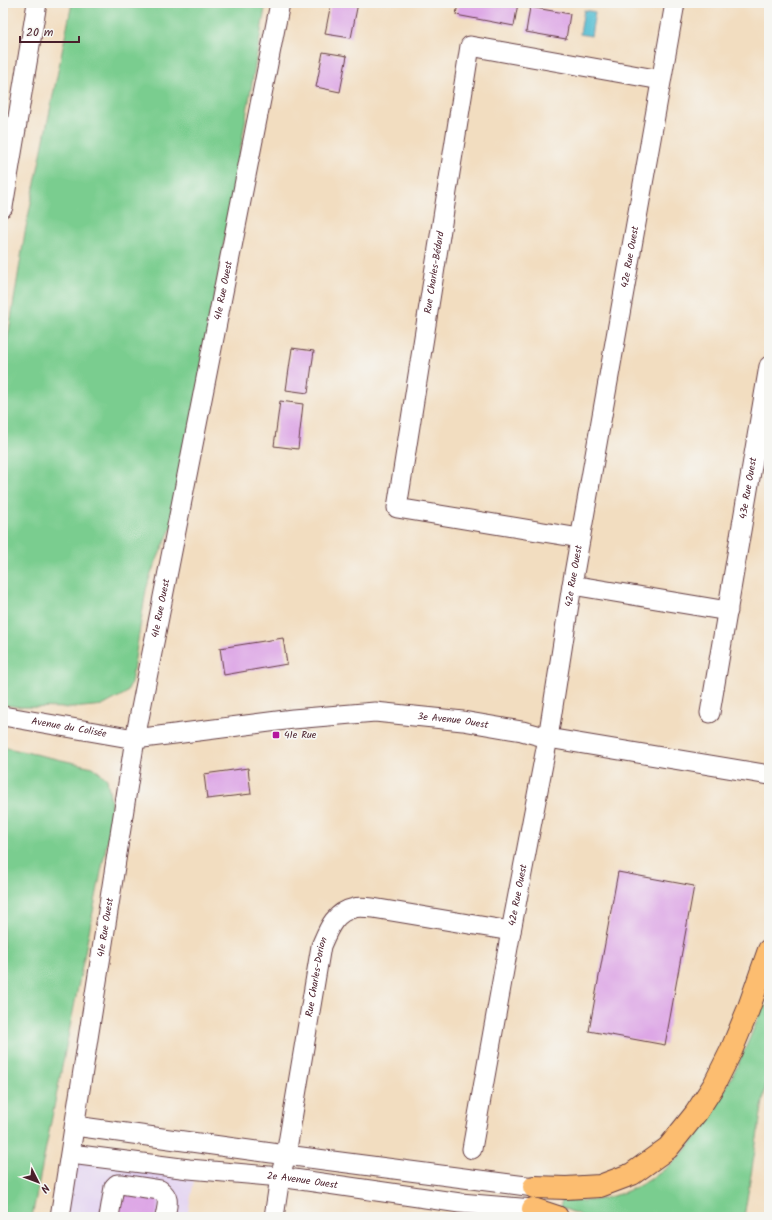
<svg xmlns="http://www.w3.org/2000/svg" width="772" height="1220" font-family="Kalam,sans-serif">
	<rect width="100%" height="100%" fill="#f6f6f2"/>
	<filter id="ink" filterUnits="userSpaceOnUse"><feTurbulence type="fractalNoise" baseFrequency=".025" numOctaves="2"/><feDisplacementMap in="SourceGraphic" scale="8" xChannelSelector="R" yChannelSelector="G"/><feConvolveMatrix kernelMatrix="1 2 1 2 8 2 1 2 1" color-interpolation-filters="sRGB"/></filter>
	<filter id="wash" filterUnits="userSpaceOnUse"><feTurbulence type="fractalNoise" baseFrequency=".012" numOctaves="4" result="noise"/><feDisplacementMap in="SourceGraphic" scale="16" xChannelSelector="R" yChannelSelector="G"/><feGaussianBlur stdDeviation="0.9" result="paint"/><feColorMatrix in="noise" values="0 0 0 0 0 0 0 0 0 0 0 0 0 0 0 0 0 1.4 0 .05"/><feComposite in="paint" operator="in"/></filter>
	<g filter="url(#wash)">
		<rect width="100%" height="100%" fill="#f2ddc0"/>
		<!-- built -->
		<path fill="#e3d3f2" d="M71,1154l125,16 -9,47h-127z"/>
		<!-- green -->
		<g fill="#7acd8f" stroke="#62765d">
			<path d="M72,3h194l-90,514 -25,56 -5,17 -15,93 -5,10 -22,12 -32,3 -51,-1 -18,-2v-337l22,-136z"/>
			<path d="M3,747l90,20 14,12 4,23v20l-79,395h-29z"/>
			<path d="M763,1005l6,2v58l-25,152h-159l-25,-10 2,-7c7,0 14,1 21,1 44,-2 87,-28 113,-64 5,-8 10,-17 16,-25 21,-34 37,-70 51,-107z"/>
		</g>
		<!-- water -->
		<path fill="#56bfd3" stroke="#506f7f" d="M584,10l11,2 -4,24 -11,-2z"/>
		<g id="blocks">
			<!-- building -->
			<g fill="#dca3e5">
				<path d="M331,3h27l-7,35 -26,-4z"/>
				<path d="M458,3h60l-4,23 -58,-11z"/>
				<path d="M530,7l40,7 -4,25 -40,-7z"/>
				<path d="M323,52l24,4 -7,36 -24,-5z"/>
				<path d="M292,348l22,3 -6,42 -22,-3z"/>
				<path d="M280,401l23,3 -5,45 -24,-3z"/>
				<path d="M283,638l4,26 -63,11 -4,-27z"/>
				<path d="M248,768l3,26 -44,5 -3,-25z"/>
				<path d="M618,872l76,14 -29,159 -76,-14z"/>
				<path d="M120,1192l39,7 -3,18h-40z"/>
			</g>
		</g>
	</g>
	<g filter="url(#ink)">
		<use href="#blocks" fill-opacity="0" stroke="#633c41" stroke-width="1"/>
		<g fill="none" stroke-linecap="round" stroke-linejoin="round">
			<!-- minor casing -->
			<g stroke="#633c41" stroke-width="21">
				<g id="minor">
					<path d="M3,207l34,-204"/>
					<path id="s1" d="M580,538l-183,-30 73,-462 191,34"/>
					<path d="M572,585l156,26"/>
					<path id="s2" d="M710,713l59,-347"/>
					<path id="s3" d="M3,716l132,23 158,-20 82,-7 88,9 59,10 26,7 221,37"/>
					<path d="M75,1126l211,29 248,32"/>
					<path id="s4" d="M472,1149l39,-218 37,-193 24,-153 103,-582"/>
					<path id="s5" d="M71,1154l118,15 91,8 180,26 73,6"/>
					<path id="s6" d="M60,1217l75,-478 145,-736"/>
					<path d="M109,1217l5,-30 3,-3h4l39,6c11,8 7,15 5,27"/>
					<path id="s7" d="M274,1217l6,-40 6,-22 35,-209c7,-16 13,-34 33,-38 6,-2 13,0 19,0l138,23"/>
				</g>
			</g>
			<!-- highway casing -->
			<g stroke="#633c41" stroke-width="24">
				<g id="highway">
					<path d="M534,1187l32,1 34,-2 32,-12 36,-26 28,-35 18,-28 17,-34 17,-41 21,-60"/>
					<path d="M533,1209l24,8"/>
				</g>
			</g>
			<!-- minor -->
			<use href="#minor" stroke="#fff" stroke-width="19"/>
			<!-- highway -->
			<use href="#highway" stroke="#fcbd6f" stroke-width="22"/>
		</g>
	</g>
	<!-- markers -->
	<rect fill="#b5179e" stroke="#f6f6f2" stroke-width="1.5" x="272" y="731" width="8" height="8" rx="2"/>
	<g text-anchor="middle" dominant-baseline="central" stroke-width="3.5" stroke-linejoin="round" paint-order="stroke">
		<!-- street labels -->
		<g font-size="10" fill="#4a1f2b" stroke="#f6f6f2">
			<text stroke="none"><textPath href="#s4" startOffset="906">42e Rue Ouest</textPath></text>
			<text stroke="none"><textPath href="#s1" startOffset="424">Rue Charles-Bédard</textPath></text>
			<text stroke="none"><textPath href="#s6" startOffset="941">41e Rue Ouest</textPath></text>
			<text stroke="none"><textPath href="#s2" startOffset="228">43e Rue Ouest</textPath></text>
			<text stroke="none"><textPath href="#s4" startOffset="582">42e Rue Ouest</textPath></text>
			<text stroke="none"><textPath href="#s6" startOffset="617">41e Rue Ouest</textPath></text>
			<text stroke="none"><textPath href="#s3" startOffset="454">3e Avenue Ouest</textPath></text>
			<text stroke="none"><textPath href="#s3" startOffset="67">Avenue du Colisée</textPath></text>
			<text stroke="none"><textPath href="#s4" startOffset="258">42e Rue Ouest</textPath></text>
			<text stroke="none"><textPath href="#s6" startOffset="293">41e Rue Ouest</textPath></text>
			<text stroke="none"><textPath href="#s7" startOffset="244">Rue Charles-Dorion</textPath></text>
			<text stroke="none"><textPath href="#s5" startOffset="233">2e Avenue Ouest</textPath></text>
		</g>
		<!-- poi labels -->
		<g font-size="10" fill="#4a1f2b" stroke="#f6f6f2" text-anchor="start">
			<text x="284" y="735">41e Rue</text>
		</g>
	</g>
	<!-- margin -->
	<rect width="772" height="1220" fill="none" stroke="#f6f6f2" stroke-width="16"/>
	<!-- north arrow -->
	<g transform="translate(38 1182) rotate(132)" stroke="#f6f6f2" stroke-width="3" paint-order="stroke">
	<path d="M0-3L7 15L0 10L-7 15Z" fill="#4a1f2b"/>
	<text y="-6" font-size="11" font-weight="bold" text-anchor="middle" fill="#4a1f2b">N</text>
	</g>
	<!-- scale -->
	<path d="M20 36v6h59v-6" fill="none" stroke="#4a1f2b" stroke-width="2"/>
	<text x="26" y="36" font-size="12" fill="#4a1f2b" stroke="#f6f6f2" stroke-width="3" paint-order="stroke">20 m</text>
</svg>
